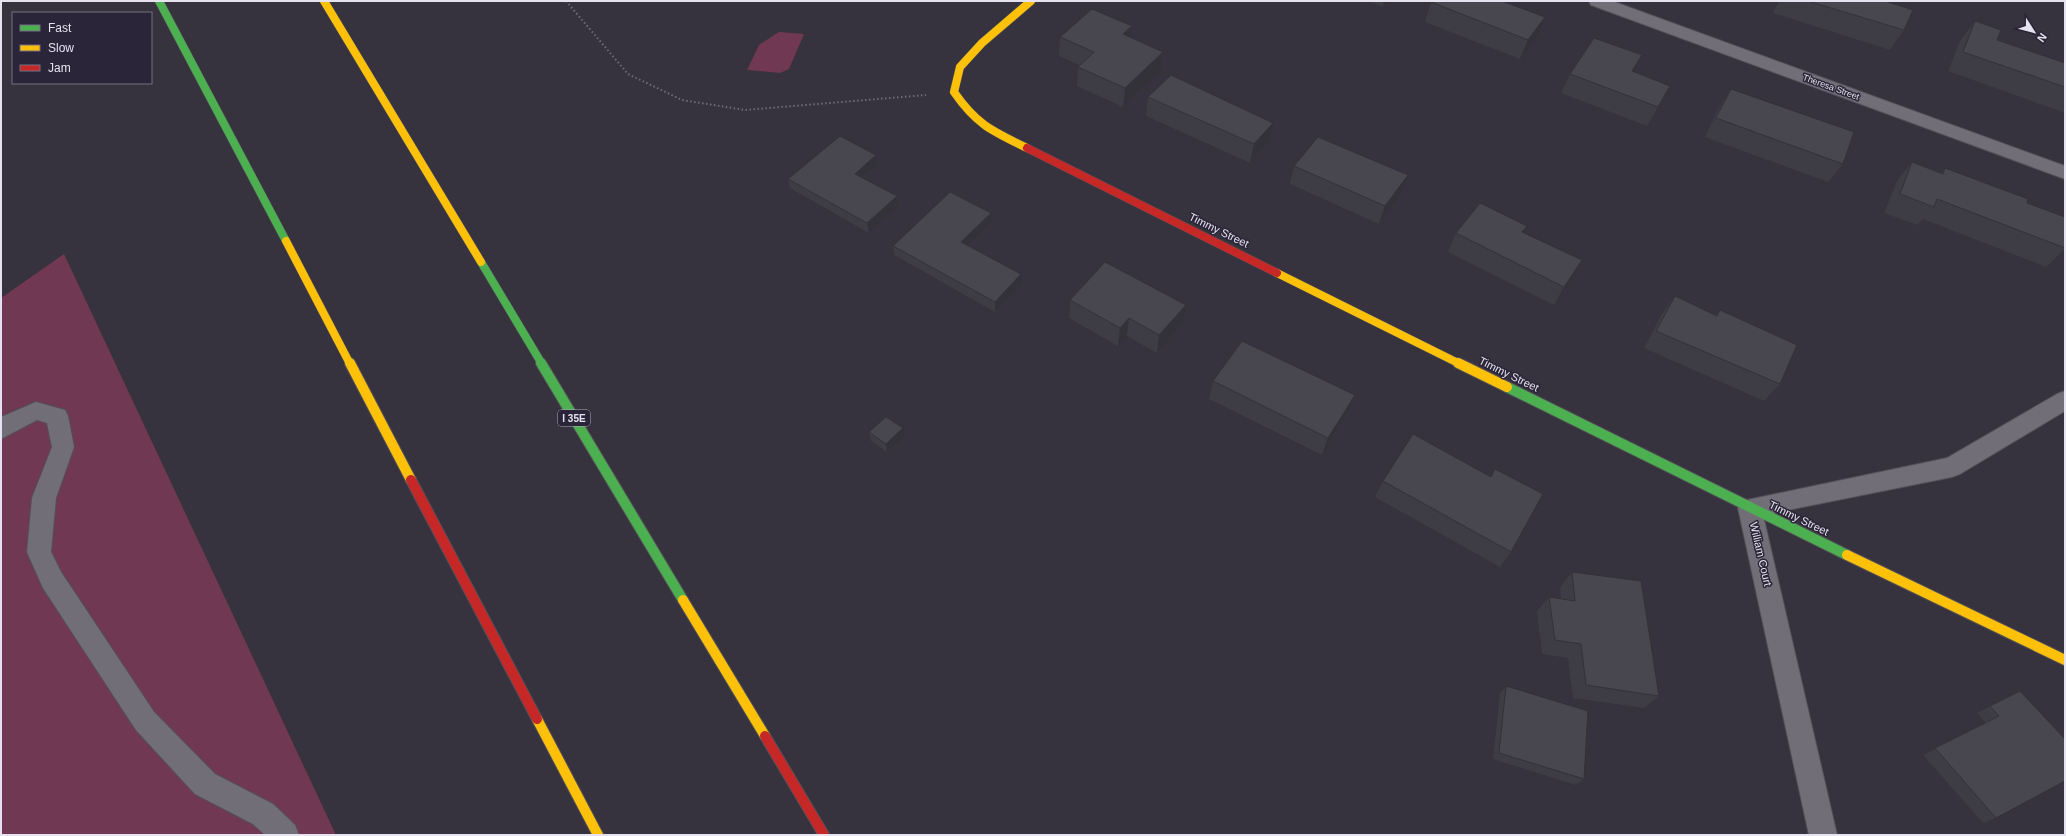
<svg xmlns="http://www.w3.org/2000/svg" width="2066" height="836" font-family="Arial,sans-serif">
	<rect width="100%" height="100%" fill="#36323e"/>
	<!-- green -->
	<g fill="#713854">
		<path d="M779,32l25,2 -15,35 -9,4 -33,-3 12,-25z"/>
		<path d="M64,254l272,581h-335v-537z"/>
	</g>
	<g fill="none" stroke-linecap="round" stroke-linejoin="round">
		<!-- lane casing -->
		<g stroke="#535059" stroke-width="2">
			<path id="lane" d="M36,402l29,8 3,6 6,31 -18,51 -5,54 10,20 93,140 61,62 58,30 22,21 4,10h-34l-12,-11 -58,-30 -59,-64 -93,-142 -16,-36 5,-54 20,-51 -5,-24 -10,-3 -36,19v-22z"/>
		</g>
		<!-- street casing -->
		<g stroke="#535059" stroke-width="2">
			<g id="street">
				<path d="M1589,1h23l453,165v13l-474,-174z"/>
				<path d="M2065,391v20l-105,63 -8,3 -189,38 74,320h-28l-71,-327 4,-7 205,-43 110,-64z"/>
			</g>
		</g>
		<!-- fast-far1 casing -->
		<g stroke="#535059" stroke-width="9">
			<g id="fast-far1">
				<path d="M159,1l127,240"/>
				<path d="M481,262l61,102"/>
			</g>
		</g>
		<!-- fast casing -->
		<g stroke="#535059" stroke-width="12">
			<g id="fast">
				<path d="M541,363l142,237"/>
				<path d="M1507,387l340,168"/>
			</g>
		</g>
		<!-- slow-far1 casing -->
		<g stroke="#535059" stroke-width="9">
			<g id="slow-far1">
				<path d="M324,1l157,261"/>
				<path d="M1027,148c-35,-17 -50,-23 -73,-56l6,-25 22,-24 49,-42"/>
				<path d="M286,241l64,123"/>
				<path d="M1277,273l183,91"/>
			</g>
		</g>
		<!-- slow casing -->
		<g stroke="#535059" stroke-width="12">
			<g id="slow">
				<path d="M350,363l61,117"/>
				<path d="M1458,363l49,24"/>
				<path d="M1847,555l218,105"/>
				<path d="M683,600l82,136"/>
				<path d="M537,719l61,116"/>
			</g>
		</g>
		<!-- jam-far1 casing -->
		<g stroke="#535059" stroke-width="9">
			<path id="jam-far1" d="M1027,148l250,125"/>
		</g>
		<!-- jam casing -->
		<g stroke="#535059" stroke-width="12">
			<g id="jam">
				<path d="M411,480l126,239"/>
				<path d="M765,736l59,99"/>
			</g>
		</g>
		<!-- path -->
		<path stroke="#706e76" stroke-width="2" stroke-dasharray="1.5 2.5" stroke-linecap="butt" d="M566,1l62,73 54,26 63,10 181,-15"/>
		<!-- lane -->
		<use href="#lane" fill="#716e78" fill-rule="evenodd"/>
		<!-- street -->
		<use href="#street" fill="#716e78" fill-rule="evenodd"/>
		<!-- fast-far1 -->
		<use href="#fast-far1" stroke="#4caf50" stroke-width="8"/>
		<!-- fast -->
		<use href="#fast" stroke="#4caf50" stroke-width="10"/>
		<!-- slow-far1 -->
		<use href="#slow-far1" stroke="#ffc107" stroke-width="8"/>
		<!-- slow -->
		<use href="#slow" stroke="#ffc107" stroke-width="10"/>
		<!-- jam-far1 -->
		<use href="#jam-far1" stroke="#c62828" stroke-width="8"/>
		<!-- jam -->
		<use href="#jam" stroke="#c62828" stroke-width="10"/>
	</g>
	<!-- wall -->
	<g fill="#3e3d45">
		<path d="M1368,1h20l-5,6z"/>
		<path d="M1779,1h106l19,29 -14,20 -117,-37z"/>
		<path d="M1431,2l106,34 -17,23 -95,-37z"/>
		<path d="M1975,21l22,19 68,23v50l-117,-42 12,-30z"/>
		<path d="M1060,37l71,1 32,14 -2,19 -38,36 -46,-21 1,-19 1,-2 -20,-9z"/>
		<path d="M1633,72l37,14 -23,40 -86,-33 9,-19z"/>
		<path d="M1731,89l112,75 -15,18 -123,-45 14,-29z"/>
		<path d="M1148,97l121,45 -19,21 -104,-47z"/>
		<path d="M1912,162l29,11 4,-5 82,35 38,14v32l-19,18 -123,-48 -6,6 -33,-12 13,-32z"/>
		<path d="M877,165l-14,13 34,18 1,10 -29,27 -79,-45 -2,-9z"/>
		<path d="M1294,166l107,28 -22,30 -89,-40z"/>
		<path d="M991,223l-23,22 54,39 -27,28 -101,-57 -1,-9z"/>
		<path d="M1456,233l126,27 -10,19 -18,26 -106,-53z"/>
		<path d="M1675,296l41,19 4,-5 60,74 -16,17 -120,-53 18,-34z"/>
		<path d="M1070,300l116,5 -3,18 -26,30 -30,-17 -9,10 -49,-28z"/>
		<path d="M1213,381l142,14 -7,17 -26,43 -113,-56z"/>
		<path d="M869,432l35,5 -17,15 -16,-11z"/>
		<path d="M1491,476l20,76 -11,15 -125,-70 8,-16z"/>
		<path d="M1572,572l87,124 -15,12 -71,-10 -5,-40 -26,-4 -5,-43 12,-14 12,1 -1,-11z"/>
		<path d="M1506,686l78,93 -8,6 -83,-26 7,-66z"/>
		<path d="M2020,691l-24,127 -13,5 -60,-68 63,-32 -9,-10z"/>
	</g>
	<!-- shaded-wall -->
	<g fill="#323238">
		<path d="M1384,1h4l-5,6z"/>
		<path d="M1545,17l-8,19 -17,23 8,-19z"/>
		<path d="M1132,26l-2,19 -7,-11z"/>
		<path d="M1163,52l-2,19 -38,36 2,-19z"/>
		<path d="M1642,55l-10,19v-3z"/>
		<path d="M1273,123l-4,19 -19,21 4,-19z"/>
		<path d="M876,155l1,10 -21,18 -1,-9z"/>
		<path d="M1408,175l-7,19 -22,30 6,-18z"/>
		<path d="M897,196l1,10 -29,27 -2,-10z"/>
		<path d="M991,213v10l-29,28 -1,-9z"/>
		<path d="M1582,260l-10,19 -18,26 10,-18z"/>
		<path d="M1021,274l1,10 -27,28v-10z"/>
		<path d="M1186,305l-3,18 -26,30 2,-18z"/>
		<path d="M1129,318l-2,18 -9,10 2,-18z"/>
		<path d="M1355,395l-7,17 -26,43 6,-17z"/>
		<path d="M903,428l1,9 -17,15 -1,-8z"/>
	</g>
	<!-- building -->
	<g fill="#484750" stroke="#323238">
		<path d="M1432,1h70l43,16 -17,23 -97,-38z"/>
		<path d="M1808,1h77l28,9 -9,20z"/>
		<path d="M1092,9l40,17 -9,8 40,18 -38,36 -47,-21 16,-15 -34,-15z"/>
		<path d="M1975,21l26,9 -4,10 68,23v24l-102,-35z"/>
		<path d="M1594,38l48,17 -10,16 38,15 -12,21 -88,-33z"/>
		<path d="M1171,75l102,48 -19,21 -106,-47z"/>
		<path d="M1731,89l123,43 -11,32 -127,-46z"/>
		<path d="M840,136l36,19 -21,19 42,22 -30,27 -79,-44z"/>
		<path d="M1318,137l90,38 -23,31 -91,-40z"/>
		<path d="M1912,162l31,12 2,-6 83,31 -1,4 38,14v31l-128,-49 -3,8 -34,-13z"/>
		<path d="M950,192l41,21 -30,29 60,32 -26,28 -102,-56z"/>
		<path d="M1480,203l47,23 -5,6 60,28 -18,27 -108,-54z"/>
		<path d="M1105,262l81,43 -27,30 -30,-17 -9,10 -50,-28z"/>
		<path d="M1675,296l42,20 3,-6 77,35 -17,39 -124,-53z"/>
		<path d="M1242,341l113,54 -27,43 -115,-57z"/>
		<path d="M886,417l17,11 -17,16 -17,-12z"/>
		<path d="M1413,434l78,43 4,-8 48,25 -32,58 -128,-71z"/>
		<path d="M1572,572l69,9 18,115 -73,-11 -5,-41 -26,-4 -6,-43 26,4z"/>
		<path d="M1506,686l82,25 -4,68 -85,-26z"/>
		<path d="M2020,691l45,48v42l-69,37 -61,-70 64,-32 -9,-10z"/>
	</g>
	<g text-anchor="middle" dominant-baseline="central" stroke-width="3" stroke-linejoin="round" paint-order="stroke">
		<!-- far-street labels -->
		<g font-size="9" fill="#e6e3f0" stroke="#2a2538">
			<text transform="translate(1831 87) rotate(20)">Theresa Street</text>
		</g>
		<!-- shield labels -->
		<rect fill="#2a2538" stroke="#aeaab9" stroke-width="1" x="558" y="410" width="32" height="16" rx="3"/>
		<g font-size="10" font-weight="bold" fill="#e6e3f0">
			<text x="574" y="418">I 35E</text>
		</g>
		<!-- street labels -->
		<g font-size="11" fill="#e6e3f0" stroke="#2a2538">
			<text transform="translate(1219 230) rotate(26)">Timmy Street</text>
			<text transform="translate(1509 374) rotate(26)">Timmy Street</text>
			<text transform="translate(1799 518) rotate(26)">Timmy Street</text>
			<text transform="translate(1761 554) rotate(77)">William Court</text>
		</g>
	</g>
	<!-- border -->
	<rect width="2066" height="836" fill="none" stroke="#e6e3f0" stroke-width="4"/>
	<!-- legend -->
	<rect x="12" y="12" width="140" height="72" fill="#2a2538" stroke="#757182"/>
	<rect x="20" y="25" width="20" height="6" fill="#4caf50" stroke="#757182"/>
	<text x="48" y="32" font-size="12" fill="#e6e3f0">Fast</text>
	<rect x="20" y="45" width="20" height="6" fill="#ffc107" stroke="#757182"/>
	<text x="48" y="52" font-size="12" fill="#e6e3f0">Slow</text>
	<rect x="20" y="65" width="20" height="6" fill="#c62828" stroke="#757182"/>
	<text x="48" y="72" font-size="12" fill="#e6e3f0">Jam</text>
	<!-- north arrow -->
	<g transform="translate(2034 32) rotate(126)" stroke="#2a2538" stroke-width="3" paint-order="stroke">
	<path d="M0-3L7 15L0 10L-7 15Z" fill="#e6e3f0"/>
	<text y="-6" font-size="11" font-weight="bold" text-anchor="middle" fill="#e6e3f0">N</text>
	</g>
</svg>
